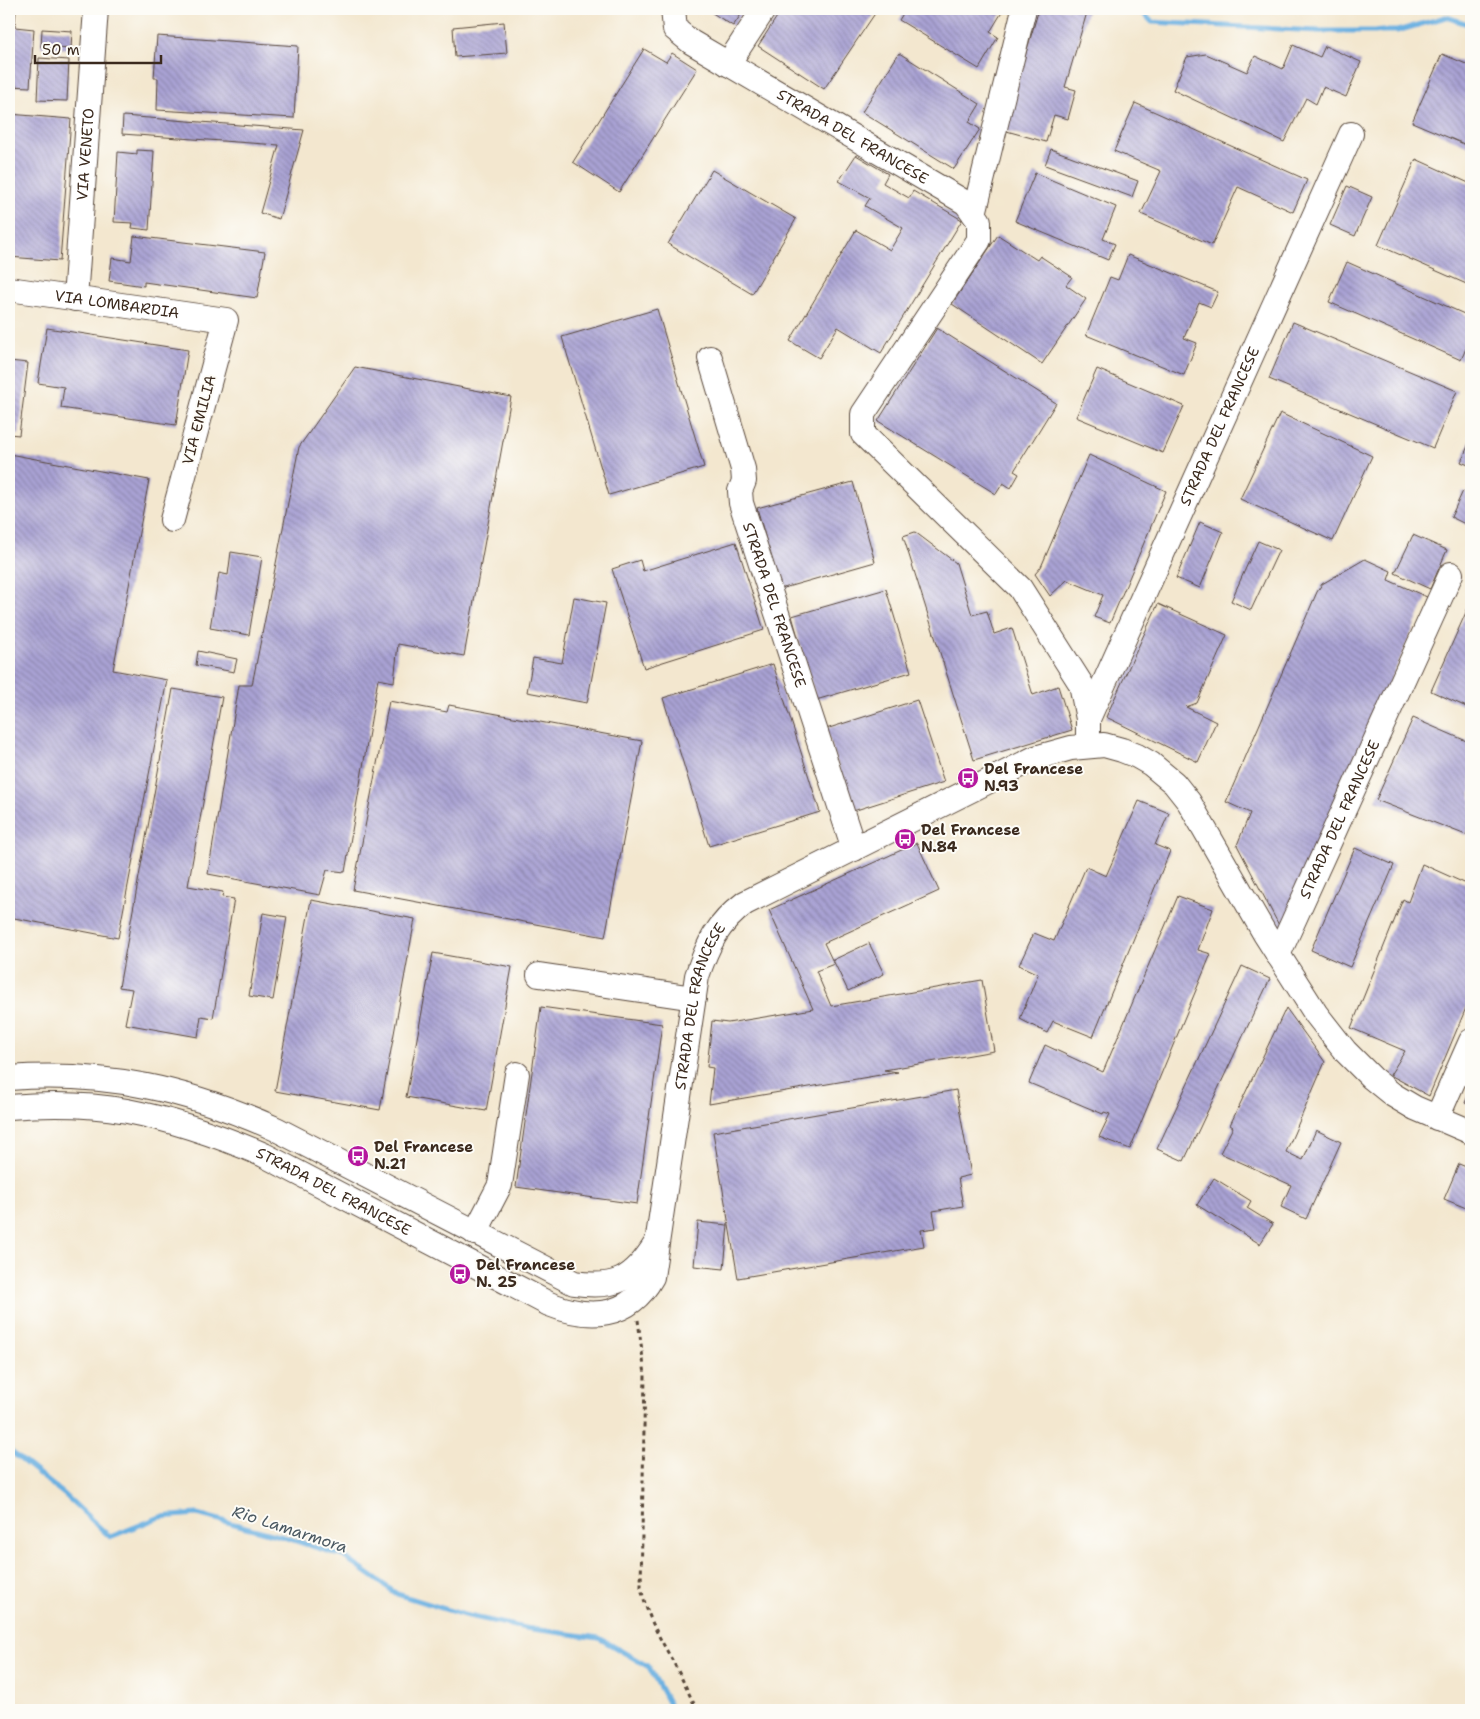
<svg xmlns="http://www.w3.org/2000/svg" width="1480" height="1719" font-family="'Shantell Sans',sans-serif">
	<defs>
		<pattern id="building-back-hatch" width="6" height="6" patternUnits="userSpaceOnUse" patternTransform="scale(1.25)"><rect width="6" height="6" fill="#a9a2d4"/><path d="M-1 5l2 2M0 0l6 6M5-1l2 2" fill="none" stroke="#8b84ab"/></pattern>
	</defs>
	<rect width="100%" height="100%" fill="#fdfcf7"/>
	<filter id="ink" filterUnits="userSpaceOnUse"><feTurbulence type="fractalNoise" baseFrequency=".02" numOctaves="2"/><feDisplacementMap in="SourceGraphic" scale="10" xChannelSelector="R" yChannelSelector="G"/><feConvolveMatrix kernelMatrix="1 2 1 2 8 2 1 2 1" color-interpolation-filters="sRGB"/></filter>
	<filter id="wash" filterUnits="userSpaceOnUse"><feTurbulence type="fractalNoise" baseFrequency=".0096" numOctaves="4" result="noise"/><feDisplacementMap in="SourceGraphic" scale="20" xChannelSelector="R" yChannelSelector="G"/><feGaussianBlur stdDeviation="1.12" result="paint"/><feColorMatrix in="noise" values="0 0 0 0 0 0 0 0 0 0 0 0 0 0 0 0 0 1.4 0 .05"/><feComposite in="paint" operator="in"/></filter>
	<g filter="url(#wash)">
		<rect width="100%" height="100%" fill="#f3e7cf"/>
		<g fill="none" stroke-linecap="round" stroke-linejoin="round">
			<!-- stream -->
			<g stroke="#6ab0e1" stroke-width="5">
				<path d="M1139,9l13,13 166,9h79l49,-14 25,8"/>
				<path d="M9,1450l55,44 46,43 50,-20 37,-3 90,24 56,18 54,38 67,21 61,13 74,10 50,29 23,43"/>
			</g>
		</g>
		<g id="blocks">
			<!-- building -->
			<g fill="url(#building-back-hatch)">
				<path d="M9,9h7l-1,18 19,2 -4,58 -21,-1z"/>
				<path d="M706,9h39l-12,17z"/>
				<path d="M782,9h96l-54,80 -66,-43z"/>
				<path d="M906,9h98l-14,23 8,5 -19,32 -80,-49z"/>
				<path d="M1039,9h49l-23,78 11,3 -8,29 -14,-4 -8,27 -43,-12z"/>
				<path d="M504,22l3,31 -52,4 -2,-30z"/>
				<path d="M42,29l30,2 -1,18 -30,-2z"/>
				<path d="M157,36l141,10 -4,72 -137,-8 1,-32h-4z"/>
				<path d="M1293,45l27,12 5,-11 36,16 -15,35 -23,-10 -7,17 -10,-6 -22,44 -111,-52 14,-33 19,-3 41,18 8,-16 28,13z"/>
				<path d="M644,49l22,13 6,-9 25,16 -78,123 -46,-30z"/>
				<path d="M899,53l81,51 -11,18 11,7 -26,40 -92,-57z"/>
				<path d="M1442,54l29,12v81l-59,-25z"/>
				<path d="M39,58l30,2 -2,41 -30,-1z"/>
				<path d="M1135,103l172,77 -14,32 -55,-25 -26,58 -71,-31 20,-43 -47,-20z"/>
				<path d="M9,114l62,5 -11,142 -51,-4z"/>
				<path d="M123,116l181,14 -25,89 -19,-6 19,-68 -157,-11z"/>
				<path d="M1051,149l87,32 -6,16 -87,-32z"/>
				<path d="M137,150l17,1 -5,79 -17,-2 1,-5 -19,-1 4,-70 19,2z"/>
				<path d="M856,155l32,19 -5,9 26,15 4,-7 49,29 -81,133 -43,-26 -19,31 -29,-17 66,-111 34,20 13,-22 -38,-22 5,-8 -31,-17z"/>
				<path d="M1416,159l55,25v102l-93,-41z"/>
				<path d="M712,170l84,49 -44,75 -84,-50z"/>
				<path d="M1035,173l81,34 -13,32 12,5 -7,16 -93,-39z"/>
				<path d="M1347,186l25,11 -17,39 -25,-11z"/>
				<path d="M998,235l39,25 3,-4 32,21 -6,8 20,14 -44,65 -90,-60z"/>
				<path d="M134,236l131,16 -8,46 -113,-16v4l-35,-5 3,-23 19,3z"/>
				<path d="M1128,255l90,37 -7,15 -12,-5 -15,36 13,5 -13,32 -98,-40 24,-58 8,3z"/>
				<path d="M1347,262l124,55v20l-10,23 -132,-58z"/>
				<path d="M657,309l47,158 -95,28 -47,-158z"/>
				<path d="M1293,322l164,69 -24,57 -164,-69z"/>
				<path d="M47,328l141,22 -12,75 -115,-17 3,-21 -26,-4z"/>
				<path d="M937,328l119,75 -42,68 5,3 -8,14 -8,-5 -7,11 -118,-73z"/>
				<path d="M9,361l19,2 -9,72 -10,-1z"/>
				<path d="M355,367l156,30 -47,259 -66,-12 -4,38 -16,-3 -33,193 -18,-2 -7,25 -112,-21 31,-189h13l47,-238z"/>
				<path d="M1097,369l87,37 -21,47 -87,-36z"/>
				<path d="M1280,413l92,43 -39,85 -93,-42z"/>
				<path d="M1471,439v27l-10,-4z"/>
				<path d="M9,454l140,26 -36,190 54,10 -49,258 -109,-21z"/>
				<path d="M1089,455l77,36 -56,132 -16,-6 9,-22 -36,-15 -17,16 -15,-22 6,-7z"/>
				<path d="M853,482l22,80 -95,27 -23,-81z"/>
				<path d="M1463,491l8,4v32l-20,-10z"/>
				<path d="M1200,522l23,10 -23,56 -24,-10z"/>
				<path d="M915,532l41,31 16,52 15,-4 7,23 18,-6 21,67 25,-9 14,44 -98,30 -71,-224z"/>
				<path d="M1413,535l34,15 -17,39 -35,-16z"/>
				<path d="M1258,541l21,9 -28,60 -20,-9z"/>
				<path d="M736,542l28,88 -120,38 -32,-99 28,-9 3,11z"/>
				<path d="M231,552l31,5 -13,78 -39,-7 9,-55 9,2z"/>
				<path d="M1365,559l26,12 -3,9 39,17 -145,334 -45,-86 13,-32 -24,-11 91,-210 5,-8z"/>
				<path d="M886,589l25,83 -95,28 -24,-84z"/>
				<path d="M574,597l32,6 -19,100 -60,-11 6,-34 29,5z"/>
				<path d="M1471,601v108l-40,-18z"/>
				<path d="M1158,604l69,31 -30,68 -11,4 30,15 -18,40 -92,-45z"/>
				<path d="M198,651l39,8 -3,13 -38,-7z"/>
				<path d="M773,664l47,148 -111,34 -46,-148z"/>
				<path d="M173,689l49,8 -34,189 35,6 -1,5 12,2 -21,119 -12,-2 -3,21 -73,-13 7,-35 -13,-2z"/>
				<path d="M917,700l27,82 -91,29 -27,-82z"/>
				<path d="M389,701l58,11 2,-7 193,36 -37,196 -252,-47z"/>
				<path d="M1413,718l58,25v80l-5,12 -90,-35z"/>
				<path d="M1139,801l30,12 -14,32 15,6 -77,186 -40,-16 -6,12 -27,-14 18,-45 -19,-9 15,-32 20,8 32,-74 20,9z"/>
				<path d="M917,843l22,48 -115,52 10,21 -18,7 15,35 151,-26 12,71 -110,19 14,2 -189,32 4,-36 -6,-1 5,-46 16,2 85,-14 -44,-99z"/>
				<path d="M1355,848l39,17 -44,102 -39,-17z"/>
				<path d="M1422,864l49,22v110l-42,100 -39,-21 15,-24 -54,-23 52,-129 5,3z"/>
				<path d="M1178,896l35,13 -15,41 13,4 -81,195 -31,-12 11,-23 -6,-2 -1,2 -74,-31 16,-38 58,27z"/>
				<path d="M311,900l104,19 -35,191 -105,-19z"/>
				<path d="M263,913l24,4 -14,83 -24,-4z"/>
				<path d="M869,943l15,31 -36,17 -15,-31z"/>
				<path d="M433,953l79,14 -26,144 -80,-14z"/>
				<path d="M1242,966l28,13 -86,182 -27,-12z"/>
				<path d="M541,1007l121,17 -25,180 -121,-17z"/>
				<path d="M1286,1008l39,54 -39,90 17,8 13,-30 25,12 -35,77 -25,-12 10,-22 -71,-32 13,-26 -3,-2z"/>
				<path d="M1471,1089v17l-6,-3z"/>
				<path d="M956,1090l15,85 -13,3 5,28 -30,5 3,17 -15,2 3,16 -186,32 -25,-146z"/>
				<path d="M1459,1164l12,5v41l-27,-11z"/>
				<path d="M1214,1178l37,23 -4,7 26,16 -13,20 -63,-39z"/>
				<path d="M698,1222l30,3 -4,44 -30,-3z"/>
			</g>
		</g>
	</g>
	<g filter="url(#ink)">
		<use href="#blocks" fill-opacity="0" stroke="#574639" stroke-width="1"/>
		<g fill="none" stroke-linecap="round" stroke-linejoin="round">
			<!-- minor casing -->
			<g stroke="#574639" stroke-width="26">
				<g id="minor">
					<path id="s1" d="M673,9l2,20 16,13 275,161 13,18v19l-116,174v20l157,154 61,96 7,35v26"/>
					<path d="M728,64l36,-55"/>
					<path d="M974,214l50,-205"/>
					<path id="s2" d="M9,289l217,31 -54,200"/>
					<path id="s3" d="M75,299l21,-290"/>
					<path id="s4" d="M710,358l33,111 1,12 -4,10 1,12 113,346"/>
					<path id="s5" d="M1088,719l263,-585"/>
					<path id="s6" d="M1278,955l173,-381"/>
					<path d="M539,975l155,23"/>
					<path d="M9,1078c97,-7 178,11 267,51l298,154c41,6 59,-3 81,-38"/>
					<path id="s7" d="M9,1107c38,-3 79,-3 118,4 47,9 93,25 137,44l285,149c40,16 80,15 103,-27l45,-301c11,-32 20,-52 48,-73l290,-145 36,-10 33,-3 18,5 15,6 14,8 12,10 11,9 15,19 76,132 51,80 29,37 27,27 21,17 22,13 56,24"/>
					<path d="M1437,1118l34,-77"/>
					<path d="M475,1233l25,-48 17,-111"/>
				</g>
			</g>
			<!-- path -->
			<path stroke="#574639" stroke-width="3" stroke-dasharray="4 4" stroke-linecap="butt" d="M638,1320l7,55 -4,212c7,37 25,59 41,92 5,10 10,21 15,31"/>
			<!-- minor -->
			<use href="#minor" stroke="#fff" stroke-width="24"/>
		</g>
	</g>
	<!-- icons -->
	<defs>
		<g id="bus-disc" transform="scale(1.125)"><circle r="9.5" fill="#b5179e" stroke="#fdfcf7"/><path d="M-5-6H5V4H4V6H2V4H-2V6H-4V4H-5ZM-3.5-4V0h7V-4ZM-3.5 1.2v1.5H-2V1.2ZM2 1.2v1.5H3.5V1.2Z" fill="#fff"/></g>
	</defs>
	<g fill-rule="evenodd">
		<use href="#bus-disc" x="968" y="778"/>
		<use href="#bus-disc" x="905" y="839"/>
		<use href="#bus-disc" x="358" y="1156"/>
		<use href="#bus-disc" x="460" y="1274"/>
	</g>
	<g text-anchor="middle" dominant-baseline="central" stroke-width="4" stroke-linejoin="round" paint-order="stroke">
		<!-- street labels -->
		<g font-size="15" fill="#3b2a1e" stroke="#fdfcf7">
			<text stroke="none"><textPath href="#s1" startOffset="228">STRADA DEL FRANCESE</textPath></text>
			<text stroke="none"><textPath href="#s3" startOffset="145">VIA VENETO</textPath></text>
			<text stroke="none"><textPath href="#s2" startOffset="109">VIA LOMBARDIA</textPath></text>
			<text transform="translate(199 420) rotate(-75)">VIA EMILIA</text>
			<text stroke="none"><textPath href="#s5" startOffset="321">STRADA DEL FRANCESE</textPath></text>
			<text stroke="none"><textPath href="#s4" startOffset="258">STRADA DEL FRANCESE</textPath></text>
			<text stroke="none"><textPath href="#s6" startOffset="149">STRADA DEL FRANCESE</textPath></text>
			<text stroke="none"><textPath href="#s7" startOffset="978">STRADA DEL FRANCESE</textPath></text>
			<text stroke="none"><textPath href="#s7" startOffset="341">STRADA DEL FRANCESE</textPath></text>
		</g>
		<!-- poi labels -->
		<g font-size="15" font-weight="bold" fill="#3b2a1e" stroke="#fdfcf7" text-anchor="start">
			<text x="984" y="769">Del Francese<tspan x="984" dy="17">N.93</tspan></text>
			<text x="921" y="830">Del Francese<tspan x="921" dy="17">N.84</tspan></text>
			<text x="374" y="1147">Del Francese<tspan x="374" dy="17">N.21</tspan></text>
			<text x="476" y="1265">Del Francese<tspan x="476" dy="17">N. 25</tspan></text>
		</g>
		<!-- water labels -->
		<g font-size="16" font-style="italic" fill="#4b5962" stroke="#fdfcf7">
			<text transform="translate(290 1529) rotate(18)">Rio Lamarmora</text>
		</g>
	</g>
	<!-- margin -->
	<rect width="1480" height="1719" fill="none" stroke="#fdfcf7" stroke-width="30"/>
	<!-- scale -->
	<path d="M35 55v8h126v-8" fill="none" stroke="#3b2a1e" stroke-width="2.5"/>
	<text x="42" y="55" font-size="15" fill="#3b2a1e" stroke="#fdfcf7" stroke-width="4" paint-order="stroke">50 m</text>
</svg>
